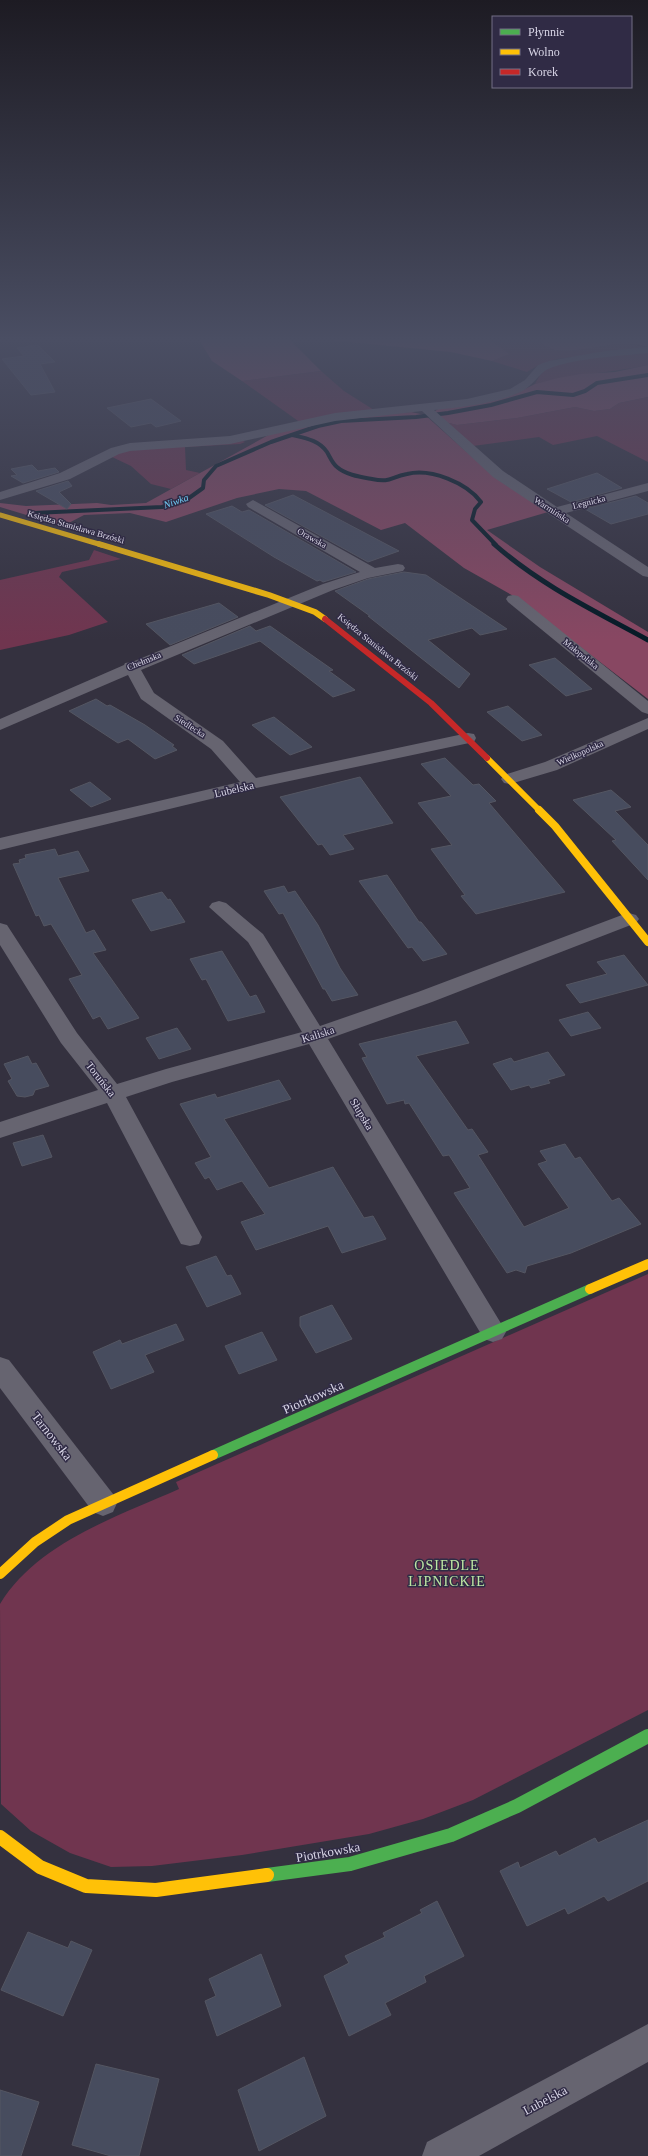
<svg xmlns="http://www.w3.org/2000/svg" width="648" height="2156" font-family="Georgia,serif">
	<rect width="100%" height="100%" fill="#34313f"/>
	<!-- green -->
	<g fill="#70354f">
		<path d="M472,338h75l-5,5c4,2 9,6 13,7 32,4 62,-13 93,-2l-91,11 -20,7 -10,6 -35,-11 16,-7z"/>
		<path d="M648,351v14c-38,8 -76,9 -113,19 3,-6 6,-11 11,-15 19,-13 78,-15 102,-18z"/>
		<path d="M321,371l23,20 30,19 -73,13 -59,-42z"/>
		<path d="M648,397v65l-51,-26 -44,9 -14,-8 -66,9 -28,-24 12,3 60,-7 58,-11 19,4 16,-2 9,-6z"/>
		<path d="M243,441l2,1 -5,2 -55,3 1,23 14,3 -29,16 -20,-5 -20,-18 -21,-10 14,-5z"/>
		<path d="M94,550l27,9 -59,13 -3,5 49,45 -39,13 -69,15v-70l89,-20z"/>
		<path d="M648,1274v436l-175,90 -50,19 -54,15 -127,21 -90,11 -41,1 -41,-14 -39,-22 -30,-27 -1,-200c37,-61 116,-87 179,-115l-3,-7z"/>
	</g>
	<!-- forest -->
	<g fill="#884762">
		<path d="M198,338l91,1 32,32 -79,10 -30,-20z"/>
		<path d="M309,338h163l20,3 17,13 -17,7 -41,-9z"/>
		<path d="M547,338h101v9c-31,-10 -61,7 -93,3 -4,-1 -10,-5 -14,-7z"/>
		<path d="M648,365v32l-29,6 -9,6 -16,2 -19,-4 -58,11 -60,7 -12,-3 -11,-10 4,-3 79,-16 18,-9 23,-6 23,-4 34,-2z"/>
		<path d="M411,412l14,3 72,64 51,33 -61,18 53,37 108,65v67l-131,-101 -53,-30 -59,-45 -24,7 -75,-39 -27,-2 -42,9 -71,24 -36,-9 -46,2 -21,11 -63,-19v-4l26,3 71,-3 14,2 35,-2 126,-70 55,-13z"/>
	</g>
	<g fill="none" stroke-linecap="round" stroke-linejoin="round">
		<!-- stream-far1 -->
		<g stroke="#051a26" stroke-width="4">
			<path d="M292,435c13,3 27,5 35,17 3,5 5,11 10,15 9,8 24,10 35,12 19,4 18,-2 35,-5 24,-6 60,9 74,28l-6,7 -3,11 24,25"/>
			<path d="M34,513l128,-6 27,-9 14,-10 1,-8 12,-14 55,-24 47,-16 23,-5 75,-4 32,-4 43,-8 46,-13 36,3 12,-4 12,-8 51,-8"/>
		</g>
		<!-- stream -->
		<path stroke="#051a26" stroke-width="5" d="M494,544c46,41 101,67 154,96"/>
	</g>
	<!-- building -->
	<g fill="#474c5e" stroke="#545662">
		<path d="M38,345l17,17 -15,2 15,28 -24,3 -29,-36 22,-3 -7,-8z"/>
		<path d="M151,399l30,22 -25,6 -5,-4 -20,4 -24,-19z"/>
		<path d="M32,465l6,6 17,-3 4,4 -36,11 -12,-7 6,-1 -6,-6z"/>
		<path d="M597,473l25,15 -51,14 -24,-13z"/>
		<path d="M68,481l4,5 -13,6 12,12 -4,5 -31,-18z"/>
		<path d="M293,495l106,56 -31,11 -103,-57z"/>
		<path d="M636,496l12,7v11l-37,10 -26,-15z"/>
		<path d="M232,506l10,6 7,-2 107,62 -33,10 -3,-2 -3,1 -43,-24 -68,-43z"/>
		<path d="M404,572l22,3 81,54 -27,6 -8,-7 -44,12 42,34 -11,14 -91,-72h2l-35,-25 33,-12z"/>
		<path d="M219,603l19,14 -68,28 -24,-21z"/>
		<path d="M250,626l6,5 14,-5 63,44 -4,1 26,19 -22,7 -73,-56 -66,23 -12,-9z"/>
		<path d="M555,658l37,31 -26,7 -37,-31z"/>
		<path d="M96,699l11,7 3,-1 35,20 29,20 -2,1 5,4 -22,9 -27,-20 -10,4 -49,-32z"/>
		<path d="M508,706l34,29 -20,6 -35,-29z"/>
		<path d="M274,717l38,30 -22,8 -38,-30z"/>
		<path d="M445,758l28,27 6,-1 17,17 -7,2 76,89 -89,22 -15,-18 4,-1 -34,-46 21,-4 -34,-42 33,-7 -30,-32z"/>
		<path d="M360,777l33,46 -50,12 11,14 -24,6 -8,-11 -4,1 -38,-48z"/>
		<path d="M90,782l21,17 -20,8 -21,-17z"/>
		<path d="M611,790l20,17 -16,4 33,34v35l-36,-39 4,-1 -43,-40z"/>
		<path d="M55,849l3,7 20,-5 11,20 -31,7 28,55 8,-3 12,20 -13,3 46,65 -31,11 -8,-13 -7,3 -24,-40 13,-4 -31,-51 -7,2 -5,-11 -3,1 -23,-52 7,-1 -1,-3 7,-2 -1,-3z"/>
		<path d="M387,875l32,47h2l26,32 -24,7 -11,-14 -4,1 -49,-67z"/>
		<path d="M284,886l4,7 7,-2 23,34 22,43 18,27 -26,6 -7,-12h-2l-40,-76 -4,1 -15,-23z"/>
		<path d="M162,892l6,8 2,-1 15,23 -34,9 -19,-31z"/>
		<path d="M222,951l28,46 6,-2 9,17 -37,9 -22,-42 -4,1 -12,-21z"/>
		<path d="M624,955l24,30 -68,18 -14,-18 41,-11 -10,-12z"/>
		<path d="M588,1012l13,16 -30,8 -12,-16z"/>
		<path d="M456,1021l13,22 -53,13 52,74 4,-1 16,23 -10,3 46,72 45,-19 -31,-44 9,-3 -7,-10 25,-7 10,15 5,-2 32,44 7,-3 22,26 -70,29 -44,13 -2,7 -9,-3 -9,3 -53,-80 16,-5 -21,-33 -6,1 -34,-53 -4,1 -1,-4 -17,4 -25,-46 5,-1 -8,-13z"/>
		<path d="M177,1028l14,21 -32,10 -13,-21z"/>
		<path d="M548,1052l17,23 -17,5 2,3 -19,5 -2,-3 -18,5 -18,-26 18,-6 3,4z"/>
		<path d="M28,1056l4,8 4,-1 13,23 -14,4 -2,5 -8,2 -8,-1 -9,-15 4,-2 -8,-15z"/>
		<path d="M279,1080l12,19 -67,20 45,69 64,-21 31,51 9,-2 13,23 -44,14 -14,-27 -72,24 -15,-28 24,-8 -23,-33 -25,9 -8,-13 -4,2 -10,-16 16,-6 -31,-53 35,-10 2,4z"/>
		<path d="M43,1135l9,22 -30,9 -9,-23z"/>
		<path d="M216,1256l11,20 4,-1 10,19 -34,13 -21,-40z"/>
		<path d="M332,1305l20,34 -36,14 -16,-27v-9z"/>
		<path d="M176,1324l8,16 -39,15 9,17 -43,17 -18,-37 27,-12 2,4z"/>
		<path d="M262,1332l15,28 -38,14 -14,-28z"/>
		<path d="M648,1820v61l-40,20 -4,-5 -36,18 -3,-6 -38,18 -27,-55 18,-9 2,6 36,-17 3,5 36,-18 3,5z"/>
		<path d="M437,1901l27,55 -40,20 2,6 -41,21 6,12 -42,21 -25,-60 25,-13 -4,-7 40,-19 -2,-4 39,-20 -2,-3z"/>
		<path d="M28,1932l40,16 3,-7 21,9 -29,66 -62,-26z"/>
		<path d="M261,1954l20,52 -64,30 -12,-35 11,-5 -7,-17z"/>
		<path d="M304,2057l22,59 -67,35 -21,-61z"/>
		<path d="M96,2064l63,15 -20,77h-28l-39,-11z"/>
		<path d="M0,2090l39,12 -18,54h-21z"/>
	</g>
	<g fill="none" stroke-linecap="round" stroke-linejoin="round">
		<!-- street -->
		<g fill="#666470" fill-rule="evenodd">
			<path d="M648,347v6c-28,3 -74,5 -100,16 -8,3 -16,19 -30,24 -25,11 -57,14 -84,17l69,61 54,36 91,-24v8l-82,22 82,54v10l-5,-1 -150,-99 -71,-66 -87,10 -105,23 -100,7 -11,3 -49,25 -70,21v-8l60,-19 51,-25 19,-5 100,-7 105,-23 132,-14 43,-10 15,-9 13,-15 11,-4 56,-10z"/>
			<path d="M253,500l122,68 23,-4 5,1 2,3 -2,3 -35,7 -35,12 -192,80 13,23 69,48 33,37 212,-45 6,1 2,4 -2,4 -222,47 -252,61v-12l240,-56 -29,-33 -70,-50 -13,-24 -128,55v-11l124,-54 1,-2 7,-1 191,-78 37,-12 -112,-65 -2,-3z"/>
			<path d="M513,595l5,1 130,105v13l-6,-2 -134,-110 -2,-3 2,-3z"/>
			<path d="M648,718v11l-91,41 -47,14 -6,-1 -3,-4 3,-4 41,-13z"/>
			<path d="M219,901l7,2 37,31 57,92 98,-34 204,-77 7,-2 7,2 3,4 -3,4 -204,79 -104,37 174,286 4,7 -4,7 -9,3 -9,-3 -175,-295 -137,38 -46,15 76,140 -3,7 -9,2 -9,-2 -74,-141 -107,35v-16l98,-32 -37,-47 -61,-98v-22l7,2 70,108 40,51 49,-15 136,-37 -54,-90 -39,-35 3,-4z"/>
			<path d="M0,1357l9,3 104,134 4,9 -4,9 -10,4 -10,-4 -93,-124z"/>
			<path d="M648,2024v38l-169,94h-57l5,-14z"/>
		</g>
		<!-- fast-far1 -->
		<path stroke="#4caf50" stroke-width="10" d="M213,1455l377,-166"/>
		<!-- fast -->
		<path stroke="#4caf50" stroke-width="14" d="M267,1875l83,-11 101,-29 66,-29 131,-70"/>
		<!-- slow-far4 -->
		<path stroke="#ffc107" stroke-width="5" d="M0,515l102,30"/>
		<!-- slow-far3 -->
		<g stroke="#ffc107" stroke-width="6">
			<path d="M99,544l170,51 46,17 10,7"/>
			<path d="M487,758l53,53"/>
		</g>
		<!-- slow-far2 -->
		<path stroke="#ffc107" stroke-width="8" d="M539,810l16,16 93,116"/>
		<!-- slow-far1 -->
		<g stroke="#ffc107" stroke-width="10">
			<path d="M590,1289l58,-25"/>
			<path d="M0,1574l35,-32 33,-22 145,-65"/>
		</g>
		<!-- slow -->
		<path stroke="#ffc107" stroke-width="14" d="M0,1837l40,30 46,19 70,4 111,-15"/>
		<!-- jam -->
		<path stroke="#c62828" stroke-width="6" d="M325,619l106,84 56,55"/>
	</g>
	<!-- sky -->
	<linearGradient id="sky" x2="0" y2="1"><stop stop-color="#1d1b23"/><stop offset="0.53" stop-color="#4a4e63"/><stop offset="1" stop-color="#4a4e63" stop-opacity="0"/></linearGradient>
	<rect width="648" height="640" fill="url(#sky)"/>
	<g text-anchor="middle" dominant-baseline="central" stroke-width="3" stroke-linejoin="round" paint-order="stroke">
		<!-- far-street labels -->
		<g font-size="9" fill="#d8d5e6" stroke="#302b45">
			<text transform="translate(589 502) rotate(-14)">Legnicka</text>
			<text transform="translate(552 510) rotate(33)">Warmińska</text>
			<text transform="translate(76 527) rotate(16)">Księdza Stanisława Brzóski</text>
			<text transform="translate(312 538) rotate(29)">Orawska</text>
			<text transform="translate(378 647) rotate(39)">Księdza Stanisława Brzóski</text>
			<text transform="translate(581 654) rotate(39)">Małopolska</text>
			<text transform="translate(144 661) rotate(-22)">Chełmska</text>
			<text transform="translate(190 726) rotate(33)">Siedlecka</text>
			<text transform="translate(580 753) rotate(-24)">Wielkopolska</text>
		</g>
		<!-- far-water labels -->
		<g font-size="10" font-style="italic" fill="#71d0fa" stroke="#302b45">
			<text transform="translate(176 501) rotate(-19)">Niwka</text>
		</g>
		<!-- street labels -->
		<g font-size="11" fill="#d8d5e6" stroke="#302b45">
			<text transform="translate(234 789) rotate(-13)">Lubelska</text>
			<text transform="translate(318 1034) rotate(-17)">Kaliska</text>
			<text transform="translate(101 1079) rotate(52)">Toruńska</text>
			<text transform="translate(362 1114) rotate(59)">Słupska</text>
		</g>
		<!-- near-street labels -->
		<g font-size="13" fill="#d8d5e6" stroke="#302b45">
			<text transform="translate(313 1397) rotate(-24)">Piotrkowska</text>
			<text transform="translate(52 1436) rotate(52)">Tarnowska</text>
			<text transform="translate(328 1852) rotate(-10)">Piotrkowska</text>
			<text transform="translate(545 2100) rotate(-28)">Lubelska</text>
		</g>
		<!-- near-neighbourhood labels -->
		<g font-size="14" letter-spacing="1" fill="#bee7a3" stroke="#302b45">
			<text x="447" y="1565">OSIEDLE<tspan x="447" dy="16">LIPNICKIE</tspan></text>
		</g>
	</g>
	<!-- legend -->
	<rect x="492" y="16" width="140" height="72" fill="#302b45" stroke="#736f85"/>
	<rect x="500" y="29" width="20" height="6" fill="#4caf50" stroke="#736f85"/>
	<text x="528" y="36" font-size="12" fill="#d8d5e6">Płynnie</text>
	<rect x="500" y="49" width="20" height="6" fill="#ffc107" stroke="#736f85"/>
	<text x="528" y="56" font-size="12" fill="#d8d5e6">Wolno</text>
	<rect x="500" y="69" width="20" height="6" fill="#c62828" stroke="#736f85"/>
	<text x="528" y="76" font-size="12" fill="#d8d5e6">Korek</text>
</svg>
